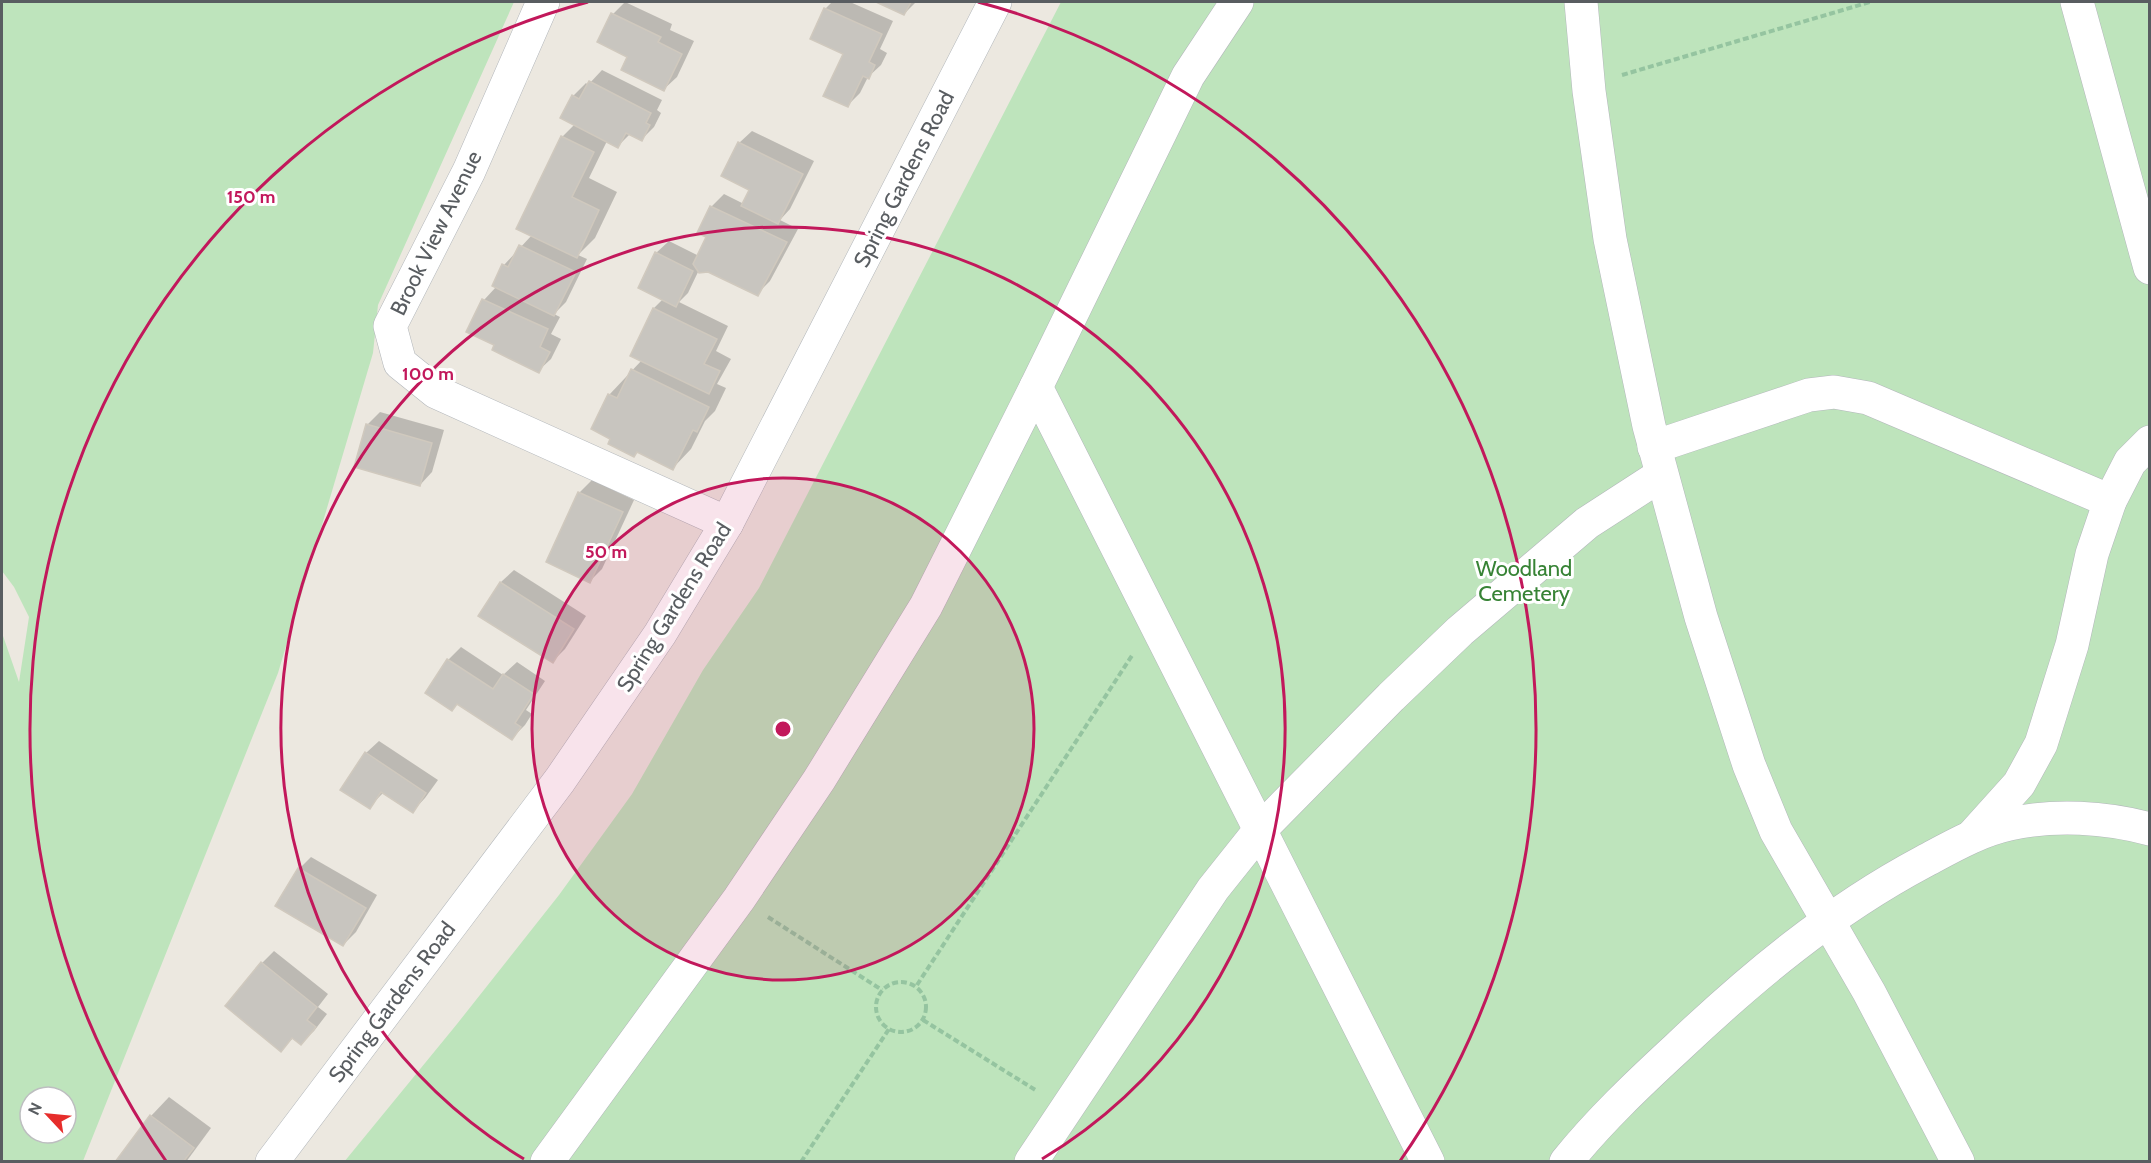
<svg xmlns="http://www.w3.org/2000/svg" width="2151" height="1163" font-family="Cabin,sans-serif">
	<rect width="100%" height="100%" fill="#ece8e0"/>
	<!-- green -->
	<g fill="#bee4bc" fill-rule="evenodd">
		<path d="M2,2h512l-136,303 -5,48 -95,320 -195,488h-81v-528l17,49 10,-65 -15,-30 -12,-16zM30,1097h36v36h-36z"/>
		<path d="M1061,2h1088v1159l-1805,1 113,-138 102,-129 73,-101 71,-124 56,-82z"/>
	</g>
	<!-- shadow -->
	<g fill="#0003">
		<path d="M625,2l47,22 -2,6 24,11 -17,36 -13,12 -35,-33 -30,-14 14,-28z"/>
		<path d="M832,2h18l43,19 -13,28 7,4 -6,12 -13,12 -8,16 -12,12 -3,-52 -33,-15 13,-29z"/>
		<path d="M880,2h36l-12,12z"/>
		<path d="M602,70l60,30 -5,10 4,3 -7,14 -12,12 -12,-5 -12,12 -11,-5 -18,37 28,14 -22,46 -17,17 9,4 -21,43 -12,12 6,3 -9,17 10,5 -10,20 -13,12 -42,-26 -12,-45 12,-13 8,-22 28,-30 30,-98 13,-13 -2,-28 13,-13 2,2z"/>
		<path d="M752,131l62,30 -24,48 -10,11 18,9 -28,52 -13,13 -49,-23 -10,1 -10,21 -9,9 49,24 -12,25 15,8 -14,25 9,4 -11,23 -10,10 -14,28 -18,19 -61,-30 -3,-43 33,-35 -10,-5 22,-47 9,-9 -7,-46 13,-12 30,15 9,-20 3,-29 13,-13 20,10 7,-15 -12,-46z"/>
		<path d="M380,412l64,18 -12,42 -12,13 -53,-60z"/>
		<path d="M592,480l42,20 -32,69 -12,12 -42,-19 31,-69z"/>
		<path d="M514,570l72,46 -21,33 -12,12 -73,-46 21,-33z"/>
		<path d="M461,647l42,28 14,-13 28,19 -19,29 6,4 -7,11 -13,13 -64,-78z"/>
		<path d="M379,741l59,39 -13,18 -12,13 -29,-19 -15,15 -3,-54z"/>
		<path d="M311,857l66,38 -21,37 -13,13 -44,-76z"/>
		<path d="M274,951l54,43 -10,13 9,7 -13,17 -13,12 -7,-6 -13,13 -19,-87z"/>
		<path d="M169,1097l42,31 -25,34h-69l34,-46z"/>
	</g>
	<!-- building -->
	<g fill="#c8c5bf" stroke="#d0c9be" stroke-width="1.5">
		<path d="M876,2h35l-7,13z"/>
		<path d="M824,8l58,26 -13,28 6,3 -6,14 -6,-3 -15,31 -25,-11 20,-42 -33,-15z"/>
		<path d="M611,13l50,24 -3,5 24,12 -18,37 -43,-21 6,-13 -30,-15z"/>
		<path d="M589,81l62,32 -5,10 4,2 -8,16 -16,-8 -8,15 -58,-30 12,-23 7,4z"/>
		<path d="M561,136l33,16 -22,45 27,13 -22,48 -61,-29z"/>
		<path d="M738,142l65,32 -25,50 -37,-18 8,-16 -28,-14z"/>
		<path d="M710,206l77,36 -29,54 -50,-24 -9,1 -6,-9 13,-27 -9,-4z"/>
		<path d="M519,245l57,27 -22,44 -62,-30 10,-22 6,3z"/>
		<path d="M655,252l38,19 -17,36 -38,-19z"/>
		<path d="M482,299l66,30 -8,18 10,5 -11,21 -47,-23 2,-5 -28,-13z"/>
		<path d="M653,308l64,31 -13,25 16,7 -11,23 -79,-38z"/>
		<path d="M631,369l78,38 -12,25 -4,-2 -20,40 -36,-18 -3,5 -26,-13 2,-5 -19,-10 17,-35 9,4z"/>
		<path d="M366,424l66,19 -12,43 -66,-19z"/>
		<path d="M578,492l45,20 -33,71 -44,-21z"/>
		<path d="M500,582l74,47 -21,34 -75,-47z"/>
		<path d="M447,659l46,30 10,-15 31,20 -19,29 6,4 -9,13 -55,-36 -5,7 -27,-18z"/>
		<path d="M365,752l61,41 -13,20 -32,-21 -11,17 -30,-19z"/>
		<path d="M298,868l68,40 -23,38 -68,-40z"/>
		<path d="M261,962l56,45 -10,13 9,7 -15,18 -9,-7 -11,14 -56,-46z"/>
		<path d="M150,1115l44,33 -11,14h-68z"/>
	</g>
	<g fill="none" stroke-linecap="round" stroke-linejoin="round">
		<!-- minor casing -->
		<g stroke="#b3b7bb" stroke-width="34">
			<g id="minor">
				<path d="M543,2l-74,169 -79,155 10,37 36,29 291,131"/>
				<path d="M1581,2l8,89 21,148 39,187 52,191 48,148 27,66 93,161 89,170"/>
				<path d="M2077,2l73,266"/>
				<path d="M1036,387l392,775"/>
				<path d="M1654,447l155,-52 25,-3 34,6 242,103"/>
				<path d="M1974,834l45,-50 22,-40 31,-99 20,-91 18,-53 20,-39 20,-20"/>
				<path d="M272,1162l288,-382 100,-146 67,-111 268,-521"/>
				<path d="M547,1162l192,-263 80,-119 107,-174 110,-219 152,-311 49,-74"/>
				<path d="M1031,1162l182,-273 47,-59 131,-133 69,-66 127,-108 74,-48"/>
				<path d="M1566,1162c33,-41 72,-78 111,-114 75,-71 154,-137 246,-186 28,-15 55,-31 87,-38 45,-10 95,-7 140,5"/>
			</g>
		</g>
		<!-- path -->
		<g stroke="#95c4a0" stroke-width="4" stroke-dasharray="6 3" stroke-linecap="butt">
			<path d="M1622,75l248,-73"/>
			<path d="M768,917l114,73"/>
			<circle cx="901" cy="1007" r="25"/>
			<path d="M917,985l216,-331"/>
			<path d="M923,1020l114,71"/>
			<path d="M801,1162l88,-133"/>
		</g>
		<!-- minor -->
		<use href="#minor" stroke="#fff" stroke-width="33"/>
	</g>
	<!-- distance rings -->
	<circle cx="783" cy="729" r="251" fill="#c2185b" fill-opacity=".12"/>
	<g fill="none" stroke="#c2185b" stroke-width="3">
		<circle cx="783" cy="729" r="251"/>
		<path d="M524 1159A502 502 0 1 1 1042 1159"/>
		<path d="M166 1161A753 753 0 0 1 588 2M978 2A753 753 0 0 1 1400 1161"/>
	</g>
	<g text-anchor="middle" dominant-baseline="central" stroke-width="6" stroke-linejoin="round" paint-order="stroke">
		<!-- street labels -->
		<g font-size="22" fill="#595d61" stroke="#fff">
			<text transform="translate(904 179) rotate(-63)">Spring Gardens Road</text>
			<text transform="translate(436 233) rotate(-64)">Brook View Avenue</text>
			<text transform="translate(674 607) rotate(-58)">Spring Gardens Road</text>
			<text transform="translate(392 1002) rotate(-53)">Spring Gardens Road</text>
		</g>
		<!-- park labels -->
		<g font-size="22" fill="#378335" stroke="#fff">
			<text x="1524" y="568">Woodland<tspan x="1524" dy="25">Cemetery</tspan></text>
		</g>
	</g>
	<circle cx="783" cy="729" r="9" fill="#c2185b" stroke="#fff" stroke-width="3"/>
	<g font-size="18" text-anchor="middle" font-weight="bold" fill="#c2185b" stroke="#fff" stroke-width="6" stroke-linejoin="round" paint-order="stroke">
		<text x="251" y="203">150 m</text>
		<text x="428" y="380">100 m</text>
		<text x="606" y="558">50 m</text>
	</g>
	<!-- border -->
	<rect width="2151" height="1163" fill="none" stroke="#595d61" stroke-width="6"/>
	<!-- north arrow -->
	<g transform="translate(48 1115) rotate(296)"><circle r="28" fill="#ffffff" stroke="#bdbec0" stroke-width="1.5"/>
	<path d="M0-4.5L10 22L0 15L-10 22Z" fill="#e62d2b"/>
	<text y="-9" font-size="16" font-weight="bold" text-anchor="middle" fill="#595d61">N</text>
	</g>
</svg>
